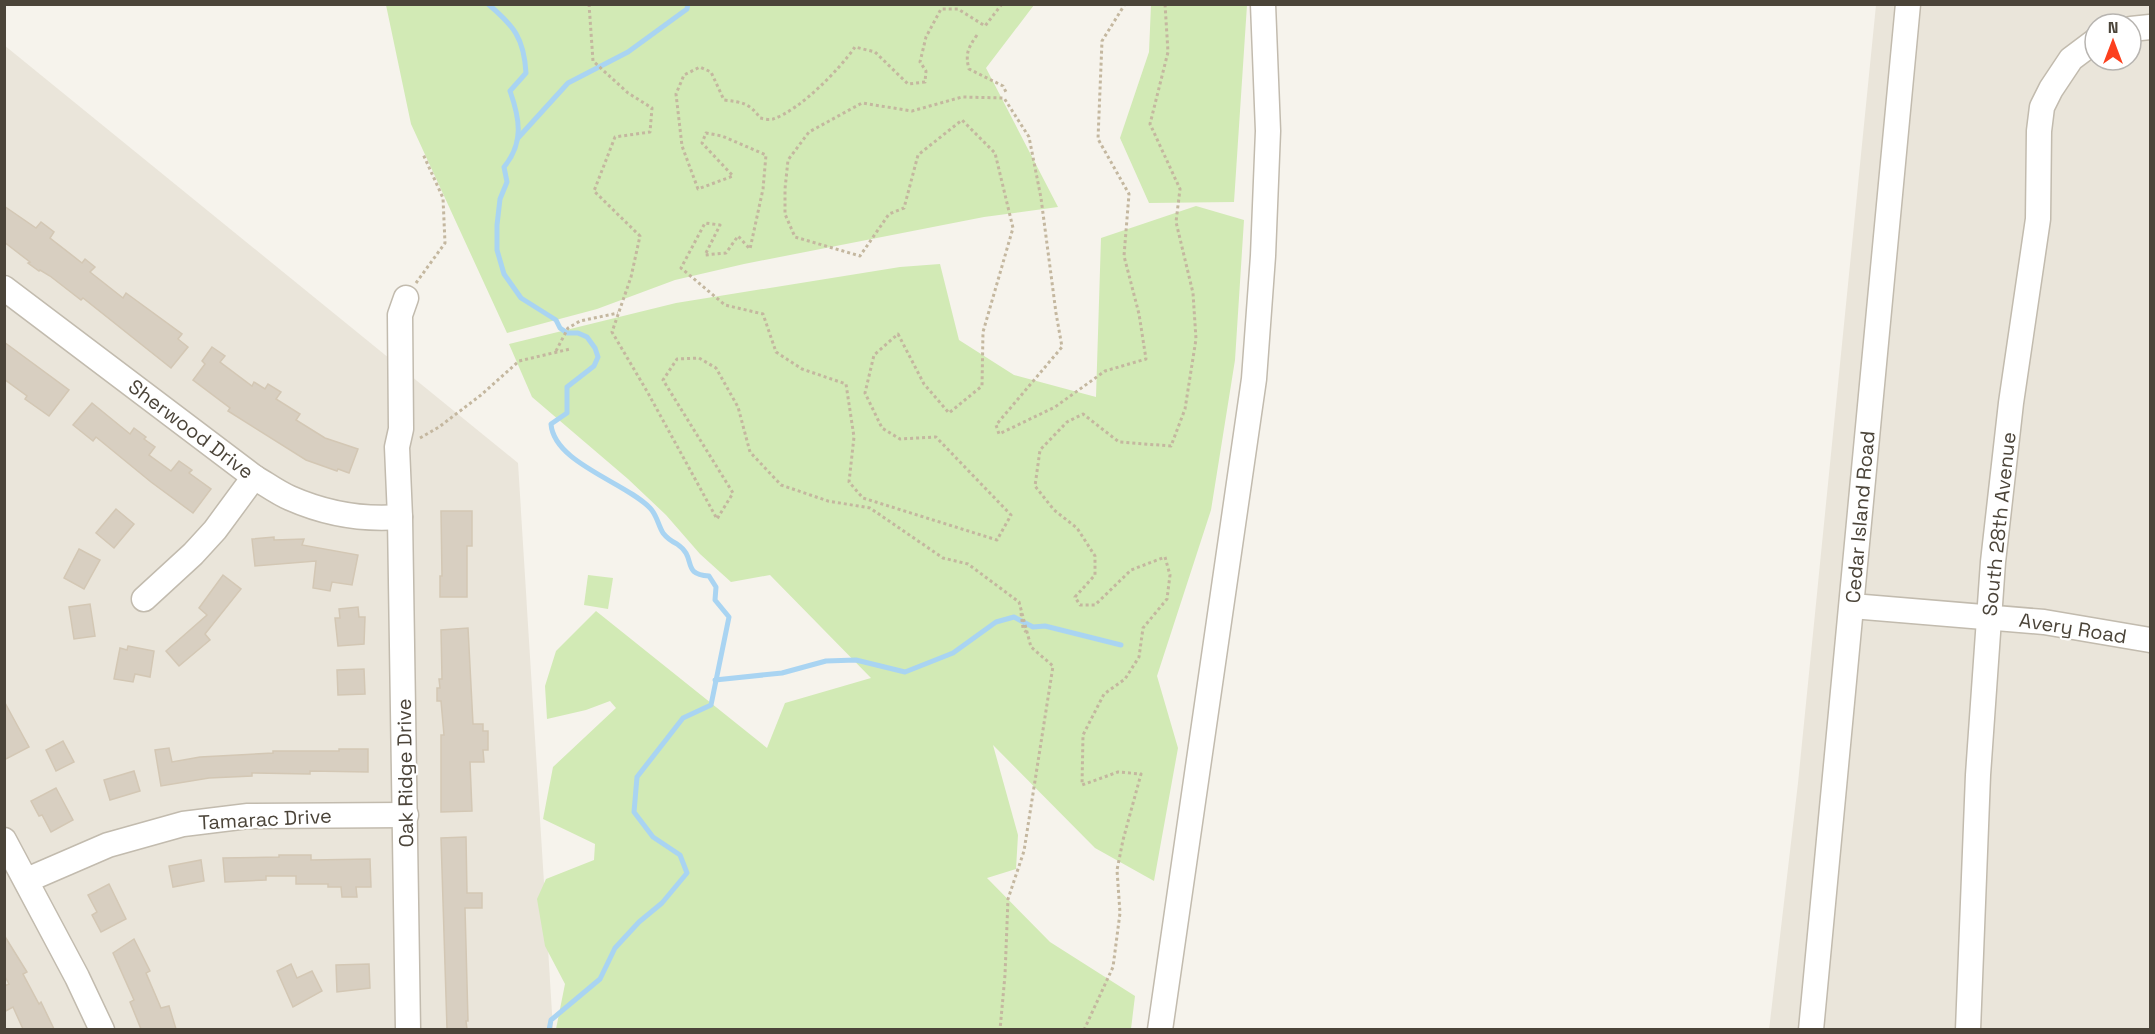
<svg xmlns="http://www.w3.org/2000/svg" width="2155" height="1034" font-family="'Space Grotesk',sans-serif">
	<rect width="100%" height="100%" fill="#f6f3ec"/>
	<!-- residential -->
	<g fill="#eae5da" fill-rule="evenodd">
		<path d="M1876,5h274v1024l-381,1 29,-247zM2095,24h36v36h-36z"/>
		<path d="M4,45l514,418 35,566h-548z"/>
	</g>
	<!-- green -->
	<g fill="#d2eab5">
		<path d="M386,5h648l-48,63 72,139 -74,10 -240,47 -69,16 -78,29 -90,24 -96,-209z"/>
		<path d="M1151,5h96l-13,197 -85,1 -29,-65 29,-86z"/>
		<path d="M1196,206l48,14 -9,140 -24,150 -54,166 21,72 -24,133 -59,-33 -102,-103 25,90 -2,34 -29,9 63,64 85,54 -4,33h-575l9,-45 -20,-38 -8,-47 9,-20 48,-19 1,-16 -52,-25 10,-52 63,-59 -6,-7 -24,9 -39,9 -2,-33 11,-35 40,-40 171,137 18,-45 86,-25 -101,-103 -39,7 -31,-28 -34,-39 -38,-36 -96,-82 -23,-53 167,-41 224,-36 40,-3 19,76 55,35 82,22 5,-159z"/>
		<path d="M588,575l25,3 -5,31 -24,-4z"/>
	</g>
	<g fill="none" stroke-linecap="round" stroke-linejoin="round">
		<!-- stream -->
		<g stroke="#a9d4f2" stroke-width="5">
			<path d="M488,4c26,22 36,34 38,69l-16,18c10,28 14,52 -6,76l3,15 -7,17 -3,26v25l7,24 17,24 35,22 4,8 7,5h11l9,4 8,11 3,9 -4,9 -27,21v26l-16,11c3,39 74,58 99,84 7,7 8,17 13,25 3,4 10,9 14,11 21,14 3,30 32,32l7,11 -1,13 14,17 -18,88 -28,13 -46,59 -3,35 19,25 27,18 7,18 -25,30 -23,19 -24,26 -15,31 -49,41 -2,10"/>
			<path d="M518,138l50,-55 60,-31 59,-43 1,-5"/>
			<path d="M715,680l67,-7 44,-12 30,-1 49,12 48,-19 43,-31 18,-5 19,10 12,-1 76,19"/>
		</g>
	</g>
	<!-- building -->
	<g fill="#d8cfc1" stroke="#d3c7b4" stroke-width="1.5">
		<path d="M4,206l32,22 5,-6 13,10 -4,6 32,25 3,-4 10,8 -5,5 33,26 3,-5 56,41 -4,5 10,8 -17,21 -88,-70 -2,2 -31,-24 -10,-6 -1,1 -11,-8 2,-1 -26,-20z"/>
		<path d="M4,342l65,48 -20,26 -24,-17 2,-3 -23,-17z"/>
		<path d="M212,347l13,9 -5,6 32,24 2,-4 11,7 3,-5 13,8 -5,7 24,15 -4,6 29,18 33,11 -9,24 -11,-4 -1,2 -31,-11 -78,-49 2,-3 -37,-28 12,-16 -3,-3z"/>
		<path d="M92,403l38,31 4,-6 12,9 -2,2 11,8 -6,8 22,16 8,-10 13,9 -3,3 22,16 -18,24 -42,-31 -55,-45 -3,4 -20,-16z"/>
		<path d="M116,509l18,15 -20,24 -18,-15z"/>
		<path d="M441,511h31v35h-5v51h-27v-21h2z"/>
		<path d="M274,537v3l30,-1 -2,6 56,10 -6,30 -20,-3 -2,9 -17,-3 3,-27 -61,5 -3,-27z"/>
		<path d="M79,549l21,11 -16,29 -20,-11z"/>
		<path d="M223,575l18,14 -36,45 5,6 -31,26 -13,-15 41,-36 -8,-7z"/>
		<path d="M90,604l5,32 -21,3 -5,-32z"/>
		<path d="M358,607l1,10h6l-1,27 -26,2 -3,-28h5l-1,-9z"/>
		<path d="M468,628l5,96h10v7h5v19h-5l1,12h-14l2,49 -31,1v-77h3l-3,-34h-4v-13h3l-1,-9h3l-1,-49z"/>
		<path d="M128,646l26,5 -4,26 -15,-3 -2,8 -19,-3 6,-31 7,2z"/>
		<path d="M364,669l1,25 -27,1 -1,-25z"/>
		<path d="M4,701l25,46 -25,13z"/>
		<path d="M63,741l11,21 -18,9 -10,-21z"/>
		<path d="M169,748l3,14 28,-5 73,-4v-2h66v-2h29v23l-58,-1v3l-58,-1v3l-43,2 -48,8 -6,-36z"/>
		<path d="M134,771l6,20 -30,9 -6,-20z"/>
		<path d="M56,788l17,32 -22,12 -9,-17 -3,1 -8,-15z"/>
		<path d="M466,837l1,56h15v15h-17l3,113h-2l1,8h-20l-6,-191z"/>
		<path d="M279,855h32v5l59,-1 1,28h-15l1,10h-15l-1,-10h-13v-3h-32v-8h-30v4l-41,2 -2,-24 56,-1z"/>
		<path d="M201,860l3,21 -31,6 -4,-21z"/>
		<path d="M109,884l17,35 -25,13 -9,-17 5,-3 -9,-17z"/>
		<path d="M4,935l23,37 -4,2 16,30 2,-2 13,27h-31l-10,-22 -9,5v-26l5,-2 -5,-9z"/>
		<path d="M134,939l16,32 -4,2 15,35 8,-2 7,23h-35l-11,-27 4,-2 -21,-47z"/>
		<path d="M291,964l6,14 15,-7 10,20 -29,16 -16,-36z"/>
		<path d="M369,964l1,24 -33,4 -1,-27z"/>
	</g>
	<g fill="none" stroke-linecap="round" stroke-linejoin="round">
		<!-- minor casing -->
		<g stroke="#c2bbae" stroke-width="27">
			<g id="minor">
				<path d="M2131,29l19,-2"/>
				<path d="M4,288l250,189c12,7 24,16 36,21 34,15 73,22 110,19"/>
				<path d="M406,298l-6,17 1,114 -4,18 3,70 8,513"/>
				<path d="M144,599l49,-45 22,-24 39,-53"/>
				<path d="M1852,606l192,16 106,18"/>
				<path d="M4,840l73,137 25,53"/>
				<path d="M27,880l81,-35 75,-21 65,-8 158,-1"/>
				<path d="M1160,1030l94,-651 9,-123 5,-125 -5,-127"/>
				<path d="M1811,1030l97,-1026"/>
				<path d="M1968,1030l10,-255 15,-213 18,-159 27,-184 1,-88 3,-24 9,-18 20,-30 24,-18"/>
			</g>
		</g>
		<!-- path -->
		<g stroke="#c4b79f" stroke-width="3" stroke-dasharray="3 3" stroke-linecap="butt">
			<path d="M589,4l4,57 35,32 24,15 -2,24 -35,5 -21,54 46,45 -9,41 -19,55 36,61 69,126 16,-26 -70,-113 14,-21 22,-1 17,10 22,39 12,45 31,33 47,16 42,7 73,50 25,6 51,38 12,45 22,19 -29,185 -16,48 -3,76 -5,55"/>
			<path d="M1002,4l-17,22 -27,-17h-17l-15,28 -6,25 6,9 -1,11 -17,2 -33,-32 -20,-5c-16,23 -55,63 -82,72 -4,1 -9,0 -13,-1 -10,-15 -19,-16 -36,-18l-13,-28 -11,-5 -16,8 -8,19 6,52 16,43 35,-13 -31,-33 4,-10 16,3 44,19 -3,34 -13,60 -12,-13 -12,17 -21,2 15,-30 -15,-2 -24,45 44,37 38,9 13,38 26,17 44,15 8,53 -5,45 14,16 134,42 14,-25 -75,-78 -36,2 -18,-11 -17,-35 9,-38 24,-21 26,50 25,29 33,-27 1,-54 30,-104 -18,-75 -33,-33 -44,35 -14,53 -15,6 -29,42 -65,-19 -10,-23v-25l3,-29 21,-28 53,-29 50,8 50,-14 42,1 25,39 12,61 15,115 6,34 -66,78 3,9 56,-27 50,-36 41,-12 -7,-45 -15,-58 5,-62 -31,-55 4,-98 23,-37"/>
			<path d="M977,35c-9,13 -12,19 -8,34l34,17 4,8"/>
			<path d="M416,283l29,-40 -2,-45 -20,-44"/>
			<path d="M556,351l12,-23 12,-7 38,-8"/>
			<path d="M420,438l19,-11 42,-32 38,-34 51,-12"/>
			<path d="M1021,613l2,15 3,4"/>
			<path d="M1084,1030l29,-63 7,-54 -3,-43 6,-30 18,-66 -23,-2 -36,13 1,-50 21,-41 21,-15 14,-22 4,-29 24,-29 3,-24 -5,-18 -34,13 -36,35h-15l-5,-8 20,-22v-19l-18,-28 -23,-18 -19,-24 5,-36 27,-28 16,-8 36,28 52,4 14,-37 11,-70 -3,-46 -17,-71 4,-33 -30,-65 18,-72 -3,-48"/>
		</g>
		<!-- minor -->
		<use href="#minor" stroke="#fff" stroke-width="24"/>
	</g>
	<g text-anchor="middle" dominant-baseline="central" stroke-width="4.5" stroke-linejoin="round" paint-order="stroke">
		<!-- street labels -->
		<g font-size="20" fill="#4b4439" stroke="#fff">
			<text transform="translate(191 429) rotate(37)">Sherwood Drive</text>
			<text transform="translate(1860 517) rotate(-85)">Cedar Island Road</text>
			<text transform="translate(1999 524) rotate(-84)">South 28th Avenue</text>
			<text transform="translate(2073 628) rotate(9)">Avery Road</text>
			<text transform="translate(405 773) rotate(-91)">Oak Ridge Drive</text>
			<text transform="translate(265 819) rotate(-3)">Tamarac Drive</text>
		</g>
	</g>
	<!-- border -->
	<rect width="2155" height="1034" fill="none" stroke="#4b4439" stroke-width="12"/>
	<!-- north arrow -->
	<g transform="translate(2113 42)"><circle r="28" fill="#ffffff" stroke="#b7b4b0" stroke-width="1.5"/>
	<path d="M0-4.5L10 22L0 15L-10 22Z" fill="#fc3f1d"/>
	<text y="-9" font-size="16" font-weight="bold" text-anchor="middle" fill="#4b4439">N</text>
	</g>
</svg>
